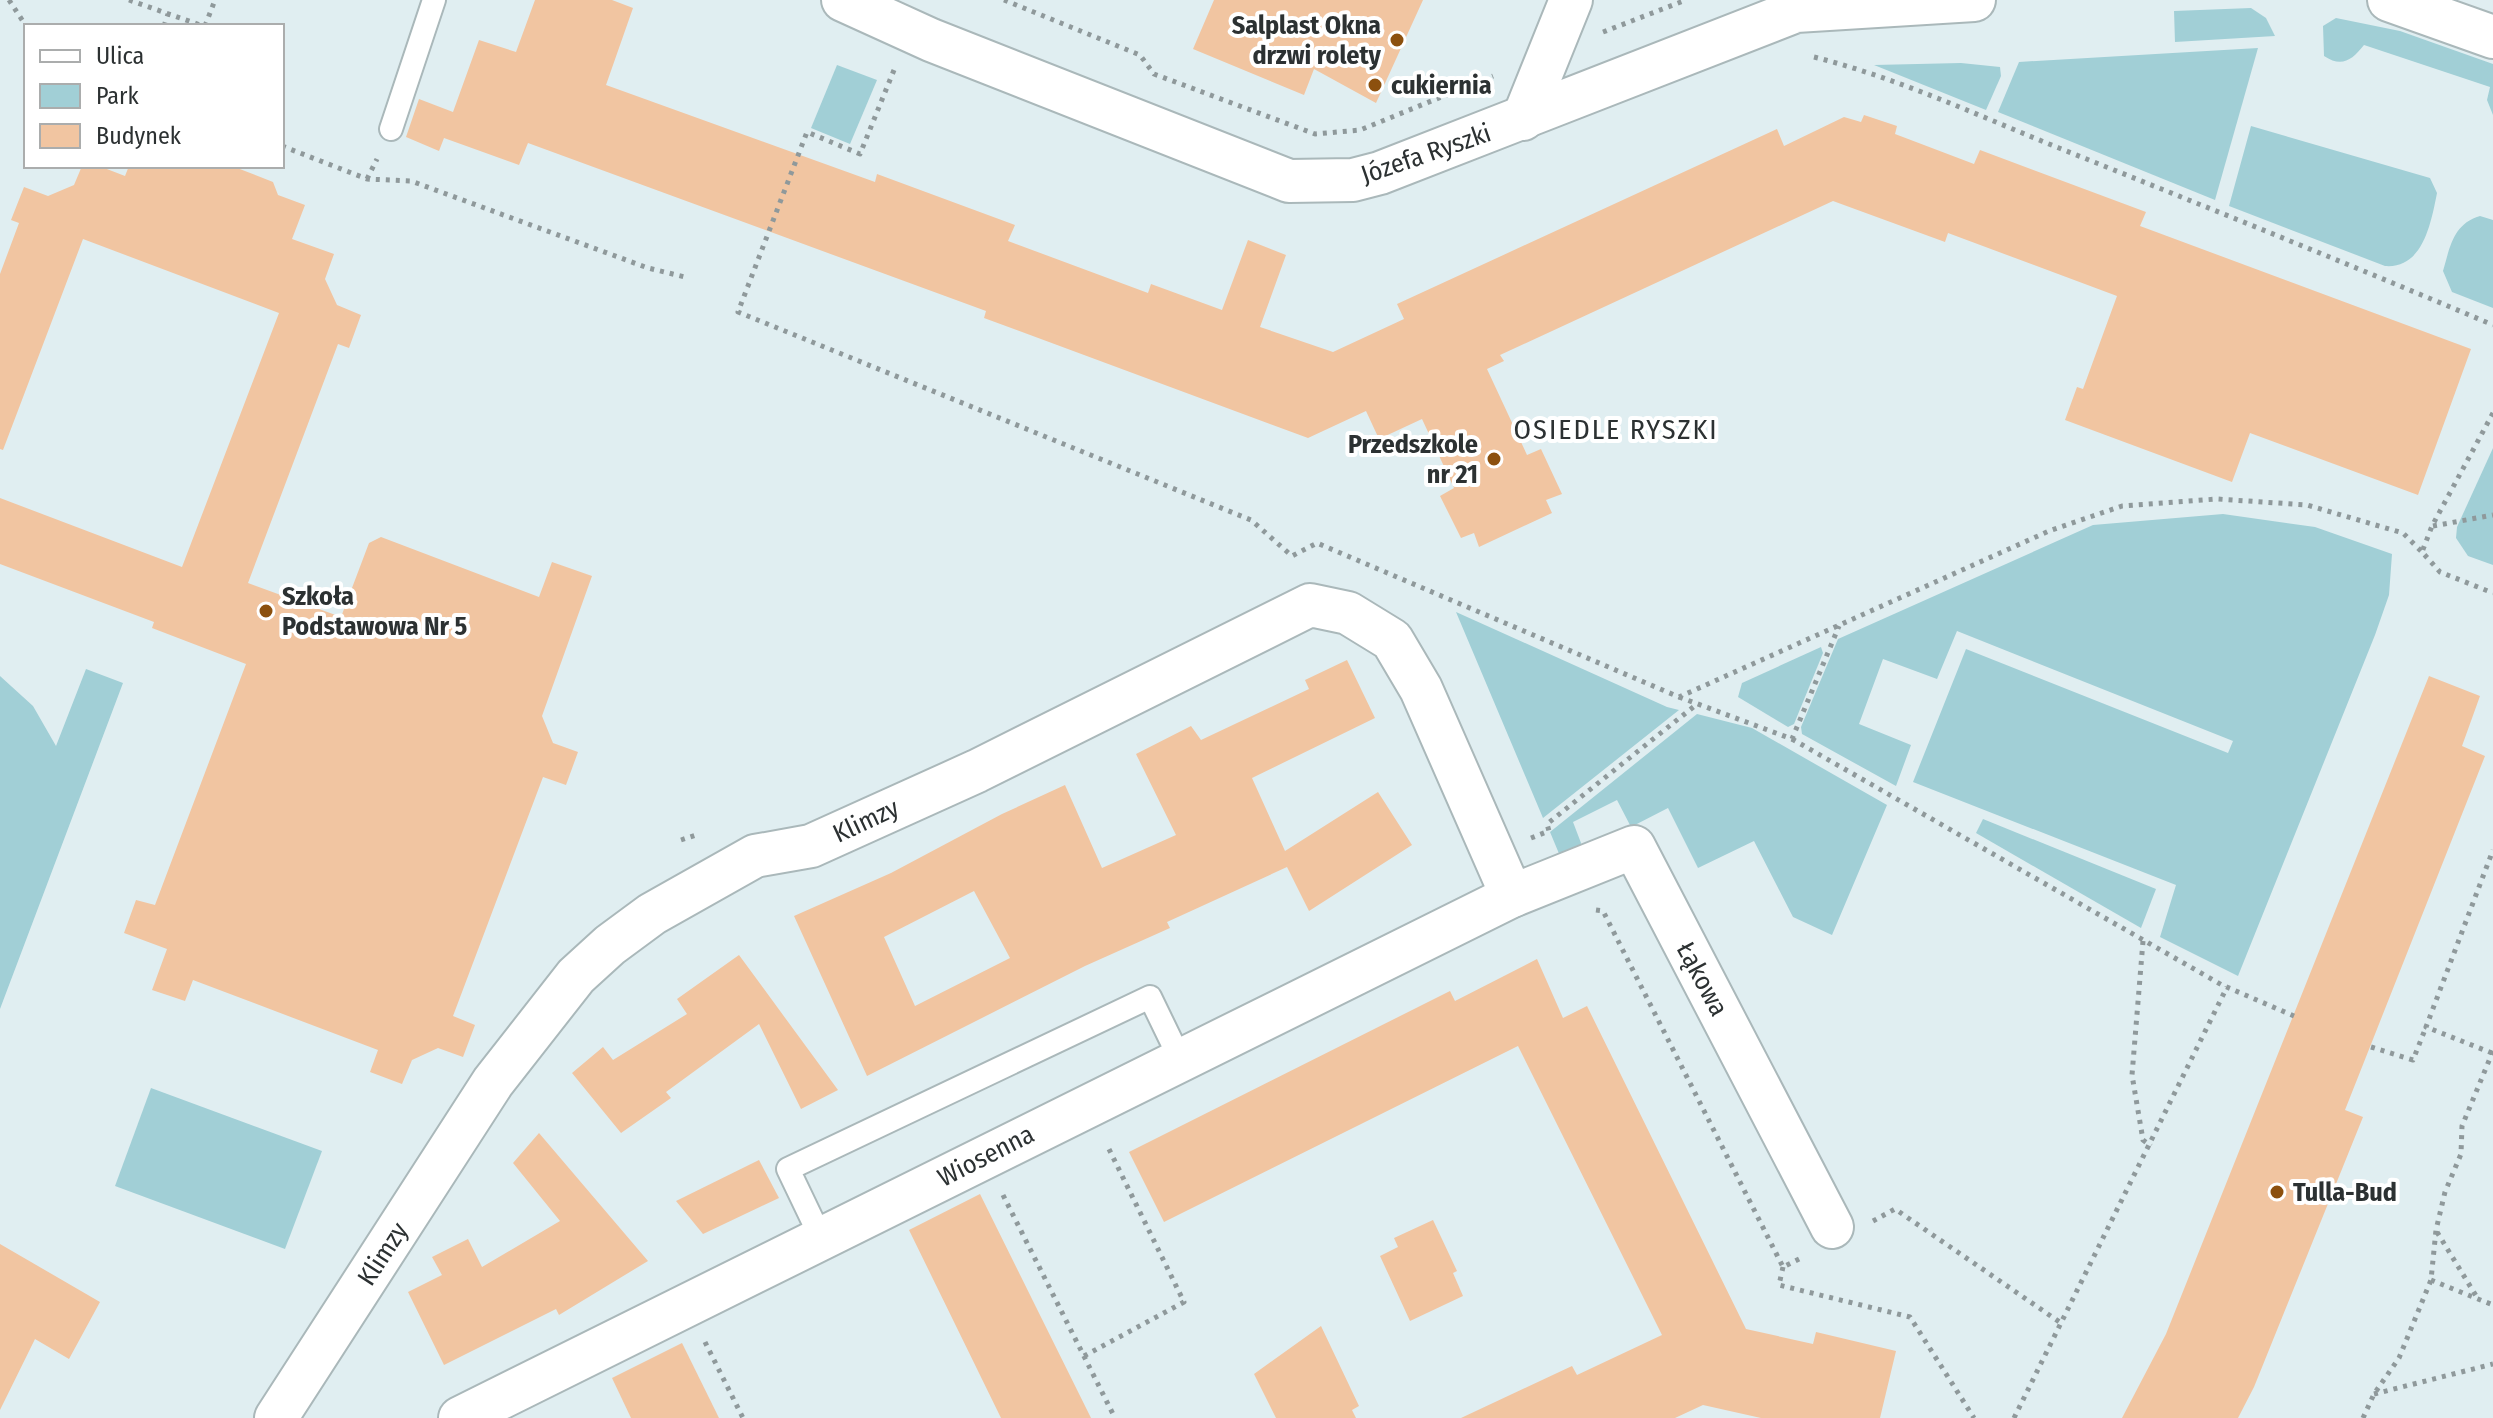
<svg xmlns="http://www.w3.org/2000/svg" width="2493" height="1418" font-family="'Fira Sans Condensed',sans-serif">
	<rect width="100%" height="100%" fill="#e0eef1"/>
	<!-- green -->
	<g fill="#a1cfd6">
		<path d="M2251,8l15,10 9,18 -100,6 -1,-31z"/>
		<path d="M2336,18l64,13 93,33v51l-6,-15 3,-13 -126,-42c-12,15 -22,23 -40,11l-1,-30z"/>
		<path d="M2258,48l-43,152 -217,-88 21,-50z"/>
		<path d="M1961,63l39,4 1,9 -15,34 -112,-45z"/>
		<path d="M837,65l40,15 -27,64 -39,-16z"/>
		<path d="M2251,126l179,52 7,15c-6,30 -14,76 -52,73l-156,-60z"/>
		<path d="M2480,216l13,4v88l-41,-16 -9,-21c7,-24 10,-47 37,-55z"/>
		<path d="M2493,448v117l-25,-9 -12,-18 1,-11z"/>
		<path d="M2223,514l92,13 77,27 -3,41 -14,40 -137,341 -78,-39 16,-52 -263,-103 53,-133 262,104 5,-12 -276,-110 -20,48 -54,-20 -24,65 52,21 -15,41 -94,-52 -1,-7 37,-88 255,-114z"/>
		<path d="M1456,612l211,95 12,3 -136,108z"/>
		<path d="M1821,647l2,6 -29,71 -6,3 -50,-30 4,-14z"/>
		<path d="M86,669l37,14 -123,326v-333l33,30 23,40z"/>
		<path d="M1697,714l55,14 135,77 -55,130 -39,-18 -39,-76 -56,27 -30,-60 -37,19 -14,-27 -44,22 8,21 -2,8 -19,5 -10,-24z"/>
		<path d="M1983,819l173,70 -15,39 -165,-95z"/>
		<path d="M151,1088l171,63 -37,98 -170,-63z"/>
	</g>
	<!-- building -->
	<g fill="#f1c5a1" fill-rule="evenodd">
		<path d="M535,0h77l21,8 -27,77 269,97 2,-8 138,51 -7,16 140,52 3,-9 71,26 26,-70 38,15 -26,72 73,25 71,-33 -7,-15 380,-175 7,17 60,-29 17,5 3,-7 33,11 -2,8 79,30 6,-14 166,62 -6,14 331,123 -53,146 -168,-62 -18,49 -167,-62 12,-33 6,2 34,-93 -169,-63 -3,9 -112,-41 -333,154 4,6 -17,8 40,86 14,-6 21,45 -16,6 6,13 -73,34 -5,-14 -13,5 -21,-42 14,-8 -32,-69 -43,20 -13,-28 -58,27 -324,-120 2,-7 -458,-168 -9,22 -75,-27 -5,13 -33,-14 13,-38 34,13 26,-72 37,12z"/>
		<path d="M1214,0h209l-47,103 -62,-34 -10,26 -111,-46z"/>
		<path d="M82,166h17l26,10 4,-10h103l41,16 5,13 27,10 -13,34 42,15 -9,25 12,26 24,10 -12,33 -11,-4 -90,239 93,34 28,-74 12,-6 158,60 13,-35 40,14 -50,140 11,27 25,9 -12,33 -23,-8 -90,239 22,9 -12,32 -25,-9 -26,12 -10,24 -32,-12 8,-22 -185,-70 -8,21 -33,-11 15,-41 -43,-16 12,-33 19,5 91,-241 -94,-36 2,-6 -154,-58v-66l182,69 97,-254 -196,-74 -80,211 -3,-1v-175l19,-51 -8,-3 13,-33 24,9 26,-11z"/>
		<path d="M1347,660l28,58 -123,60 33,73 93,-59 34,53 -103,66 -22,-44 -120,55 3,6 -85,38 -218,110 -73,-160 97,-43 111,-59 63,-29 37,83 74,-33 -40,-81 55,-28 10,14 108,-51 -4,-9zM974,891l36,67 -95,48 -31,-69z"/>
		<path d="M2429,676l51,20 -18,50 23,10 -140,354 18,7 -109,270 -16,31h-116l44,-84z"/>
		<path d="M739,955l99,135 -37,19 -42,-85 -93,68 5,6 -50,35 -49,-60 31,-26 10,13 74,-46 -10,-15z"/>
		<path d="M1537,959l26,59 24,-12 159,323 67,15 3,-12 80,19 -16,67h-119l-58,-13 -28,13h-214l111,-52 5,9 85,-40 -144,-289 -354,176 -35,-70 321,-161 5,10z"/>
		<path d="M539,1133l109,128 -89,54 -3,-6 -112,56 -36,-73 34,-17 -10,-18 36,-18 14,28 78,-46 -47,-58z"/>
		<path d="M759,1160l20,38 -76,36 -27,-33z"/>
		<path d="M980,1194l53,107 58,117h-90l-92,-188z"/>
		<path d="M1433,1220l24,51 -4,2 10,23 -53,25 -30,-65 18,-9 -4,-9z"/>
		<path d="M0,1244l100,58 -31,57 -34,-20 -35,71z"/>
		<path d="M1321,1326l38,80 -7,4 4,8h-80l-22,-44z"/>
		<path d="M682,1343l37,75h-88l-19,-40z"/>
	</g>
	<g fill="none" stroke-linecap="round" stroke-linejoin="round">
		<!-- service casing -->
		<g stroke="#aab8ba" stroke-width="26">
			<g id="service">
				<path d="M391,129l43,-129"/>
				<path d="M821,1238l-33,-69 362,-172 30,62"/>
			</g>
		</g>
		<!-- minor casing -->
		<g stroke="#aab8ba" stroke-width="46">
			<g id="minor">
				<path d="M843,0l88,40 358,141 64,-1 27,-7 416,-162 178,-11"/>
				<path d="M2389,0l104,37"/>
				<path d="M1523,119l48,-119"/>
				<path d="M276,1418l217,-336 83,-106 34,-31 42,-31 103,-58 56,-10 166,-75 333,-166 38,8 44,27 29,49 91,207"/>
				<path d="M460,1418l1052,-522 122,-49 198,380"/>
			</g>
		</g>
		<!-- path -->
		<g stroke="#8f999b" stroke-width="5" stroke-dasharray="4 6" stroke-linecap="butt">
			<path d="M9,0l17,26"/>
			<path d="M129,0l74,26"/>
			<path d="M1004,0l136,55 14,19 161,60 45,-4 133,-54"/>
			<path d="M164,26l4,-12"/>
			<path d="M205,26l10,-26"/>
			<path d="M1603,32l83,-32"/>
			<path d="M1814,57c84,21 165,59 245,91 145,58 290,116 434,177"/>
			<path d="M894,70l-34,84 -53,-22 -69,180 513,208 41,36 25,-13 362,154 370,-166 73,-25 95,-7 90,6 96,28 19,19"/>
			<path d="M282,146l85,33 44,2 237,87 41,10"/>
			<path d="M367,179l10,-20"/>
			<path d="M2493,413l-61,113 -10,26 18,20 53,21"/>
			<path d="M2433,526l60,-11"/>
			<path d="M1679,697l113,42 47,-113"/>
			<path d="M1792,739l430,246 72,31"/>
			<path d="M1531,838l18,-7 -2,-7 150,-120"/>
			<path d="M681,840l18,-6"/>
			<path d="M1596,910l7,1 180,356 20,-10"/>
			<path d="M2143,941l-11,134 11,65 8,6"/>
			<path d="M2371,1047l42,13 13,-33"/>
			<path d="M2492,1053l-66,-26 67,-177"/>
			<path d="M1003,1195l112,223"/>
			<path d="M1873,1221l22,-12 166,114"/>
			<path d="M2437,1232l41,67"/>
			<path d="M1783,1267l-4,18 131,32 64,101"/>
			<path d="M2431,1280l62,25"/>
			<path d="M705,1342l38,76"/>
			<path d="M1084,1356l100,-54 -77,-157"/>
			<path d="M2374,1394l119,-30"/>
			<path d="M2014,1418l213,-431"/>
			<path d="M2363,1418l11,-24 25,-36 32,-78 5,-50 9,-38 16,-38 1,-28 31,-75"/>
		</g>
		<!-- service -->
		<use href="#service" stroke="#fff" stroke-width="22"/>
		<!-- minor -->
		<use href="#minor" stroke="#fff" stroke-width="42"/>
	</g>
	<!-- markers -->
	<g fill="#8c500e" stroke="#fff" stroke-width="3">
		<circle cx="1397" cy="40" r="8"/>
		<circle cx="1375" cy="85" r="8"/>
		<circle cx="1494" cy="459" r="8"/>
		<circle cx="266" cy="611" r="8"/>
		<circle cx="2277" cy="1192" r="8"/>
	</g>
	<g text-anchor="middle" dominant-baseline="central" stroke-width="8" stroke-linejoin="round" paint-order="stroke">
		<!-- poi labels -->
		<g font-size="26" font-weight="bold" fill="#2c3132" stroke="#fff" text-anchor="start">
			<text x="1381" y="25" text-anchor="end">Salplast Okna<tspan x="1381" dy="30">drzwi rolety</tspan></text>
			<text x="1391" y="85">cukiernia</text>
			<text x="1478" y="444" text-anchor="end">Przedszkole<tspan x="1478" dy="30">nr 21</tspan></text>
			<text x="282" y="596">Szkoła<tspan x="282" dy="30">Podstawowa Nr 5</tspan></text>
			<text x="2293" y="1192">Tulla-Bud</text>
		</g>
		<!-- street labels -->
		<g font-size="26" fill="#2c3132" stroke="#fff">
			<text transform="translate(1426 154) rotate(-19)">Józefa Ryszki</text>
			<text transform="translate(866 821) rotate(-25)">Klimzy</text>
			<text transform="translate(1702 979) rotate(62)">Łąkowa</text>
			<text transform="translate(986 1156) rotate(-27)">Wiosenna</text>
			<text transform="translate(383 1254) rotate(-57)">Klimzy</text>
		</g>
		<!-- neighbourhood labels -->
		<g font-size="28" letter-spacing="2" fill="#2c3132" stroke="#fff">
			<text x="1616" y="429">OSIEDLE RYSZKI</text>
		</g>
	</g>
	<!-- legend -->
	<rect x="24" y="24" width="260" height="144" fill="#ffffff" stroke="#abadad" stroke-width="2"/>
	<rect x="40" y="50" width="40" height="12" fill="#ffffff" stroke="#abadad" stroke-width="2"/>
	<text x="96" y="64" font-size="24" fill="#2c3132">Ulica</text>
	<rect x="40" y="84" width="40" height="24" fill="#a1cfd6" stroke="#abadad" stroke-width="2"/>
	<text x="96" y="104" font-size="24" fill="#2c3132">Park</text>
	<rect x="40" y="124" width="40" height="24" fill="#f1c5a1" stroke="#abadad" stroke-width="2"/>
	<text x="96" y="144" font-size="24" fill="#2c3132">Budynek</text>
</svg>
